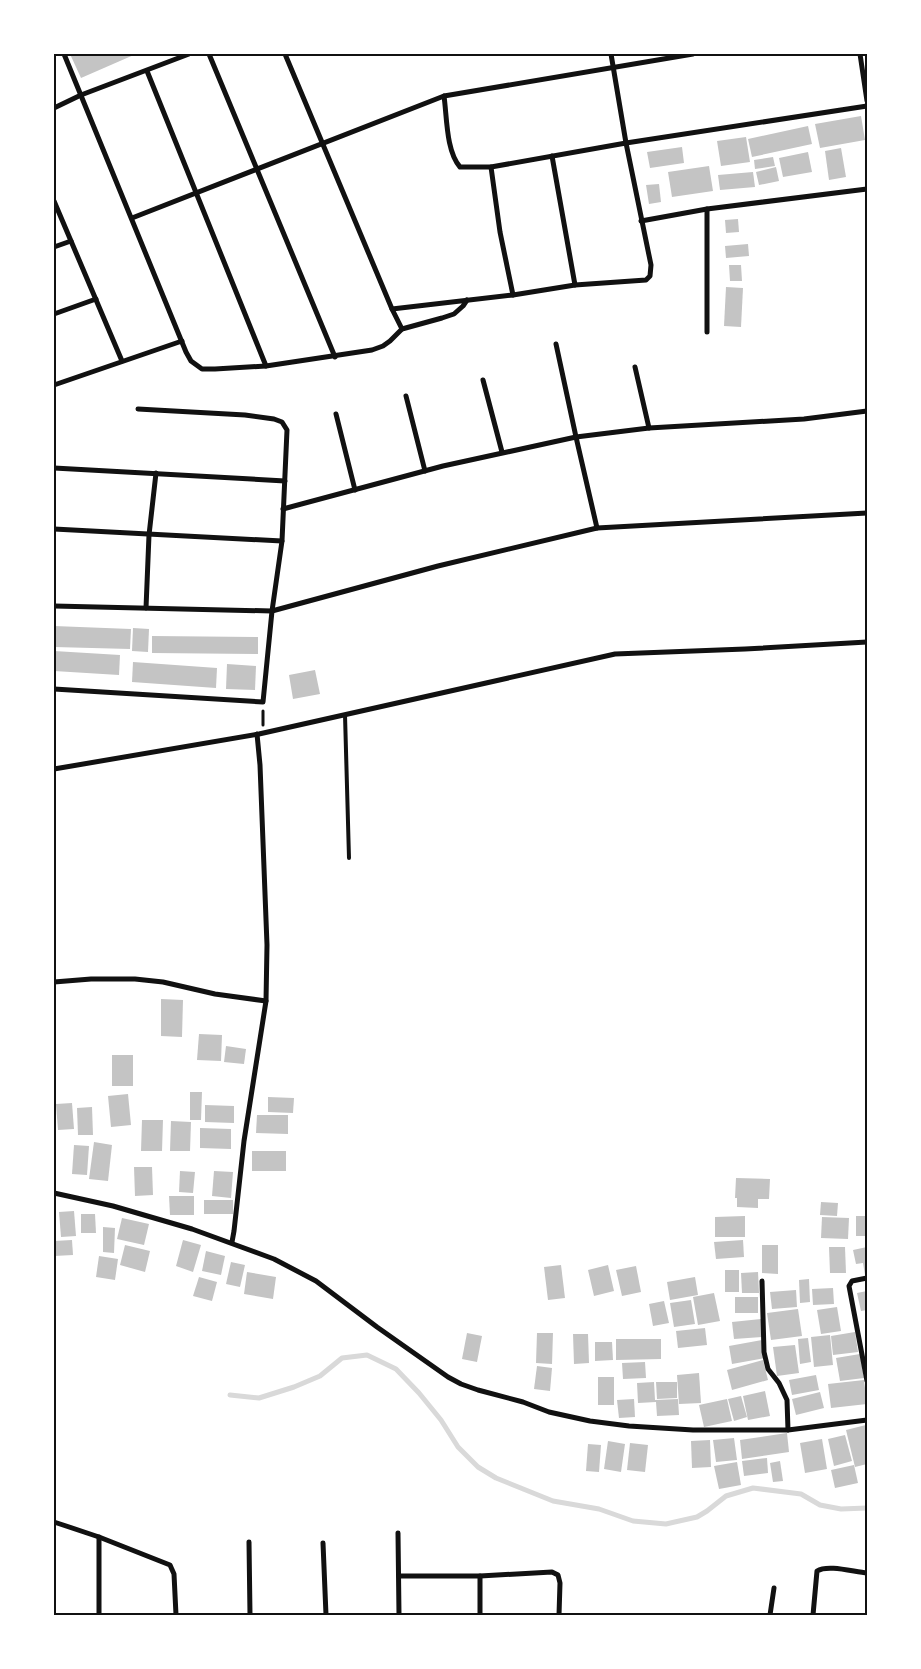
<svg xmlns="http://www.w3.org/2000/svg" width="921" height="1669" font-family="'Noto Sans',sans-serif">
	<rect width="100%" height="100%" fill="#fff"/>
	<g fill="none" stroke-linecap="round" stroke-linejoin="round">
		<!-- stream -->
		<path stroke="#d9d9d9" stroke-width="5" d="M230,1395l29,3 35,-11 26,-11 22,-18 25,-3 29,14 23,24 22,27 17,27 20,20 18,11 57,23 46,8 34,12 33,3 31,-7 10,-6 19,-15 27,-8 48,6 19,11 21,4 26,-1"/>
	</g>
	<!-- building -->
	<g fill="#c4c4c4">
		<path d="M70,54h66l-55,24z"/>
		<path d="M861,116l4,24 -45,8 -5,-24z"/>
		<path d="M808,126l4,18 -60,13 -4,-18z"/>
		<path d="M746,137l4,25 -29,4 -4,-25z"/>
		<path d="M682,147l2,16 -34,5 -3,-16z"/>
		<path d="M841,148l5,29 -17,3 -4,-29z"/>
		<path d="M808,152l4,20 -29,5 -4,-19z"/>
		<path d="M773,157l2,9 -20,3 -1,-9z"/>
		<path d="M709,166l4,25 -41,6 -4,-25z"/>
		<path d="M776,167l3,14 -20,4 -3,-13z"/>
		<path d="M753,172l2,15 -35,3 -2,-15z"/>
		<path d="M659,184l2,18 -12,2 -3,-19z"/>
		<path d="M738,219l1,13 -13,1 -1,-13z"/>
		<path d="M748,244l1,12 -23,2 -1,-12z"/>
		<path d="M729,265h12l1,16h-12z"/>
		<path d="M726,287l17,1 -2,39 -17,-1z"/>
		<path d="M54,626l77,3 -1,20 -76,-2z"/>
		<path d="M133,628l16,1 -1,23 -16,-1z"/>
		<path d="M152,636l106,1v17l-106,-1z"/>
		<path d="M54,651l66,4 -1,20 -65,-4z"/>
		<path d="M133,662l84,6 -1,20 -84,-6z"/>
		<path d="M227,664l29,2 -1,24 -29,-1z"/>
		<path d="M315,670l5,24 -27,5 -4,-24z"/>
		<path d="M161,999l22,1 -1,37 -21,-1z"/>
		<path d="M199,1034l23,1 -1,26 -24,-1z"/>
		<path d="M226,1046l20,3 -2,15 -20,-2z"/>
		<rect x="112" y="1055" width="21" height="31"/>
		<path d="M190,1092h12l-1,28h-11z"/>
		<path d="M128,1094l3,31 -20,2 -3,-31z"/>
		<path d="M268,1097l26,1 -1,15 -25,-1z"/>
		<path d="M72,1103l2,26 -16,1 -2,-26z"/>
		<path d="M205,1105l29,1v17l-29,-1z"/>
		<path d="M92,1107l1,28h-15l-1,-27z"/>
		<path d="M257,1115h31v19l-32,-1z"/>
		<path d="M142,1120h21l-1,31h-21z"/>
		<path d="M171,1121l20,1 -1,29h-20z"/>
		<path d="M200,1128l31,1v20l-31,-1z"/>
		<path d="M94,1142l18,3 -4,36 -19,-2z"/>
		<path d="M74,1145l15,1 -2,29 -15,-1z"/>
		<rect x="252" y="1151" width="34" height="20"/>
		<path d="M134,1167h18l1,28 -18,1z"/>
		<path d="M180,1171l15,1 -2,21 -14,-1z"/>
		<path d="M214,1171l19,1 -2,26 -19,-2z"/>
		<path d="M736,1178l34,1 -1,20h-11v9l-21,-1v-9h-2z"/>
		<path d="M169,1196h25v19h-24z"/>
		<rect x="204" y="1200" width="29" height="14"/>
		<path d="M821,1202l17,1 -1,13 -17,-1z"/>
		<path d="M74,1211l2,25 -15,1 -2,-25z"/>
		<path d="M81,1214h14l1,19h-15z"/>
		<path d="M745,1216v21h-30v-20z"/>
		<rect x="856" y="1216" width="11" height="20"/>
		<path d="M822,1217l27,1 -1,21 -27,-1z"/>
		<path d="M122,1218l27,6 -5,21 -27,-6z"/>
		<path d="M103,1227l12,1 -1,25 -11,-1z"/>
		<path d="M72,1240l1,15 -19,1v-15z"/>
		<path d="M183,1240l18,5 -8,27 -17,-6z"/>
		<path d="M743,1240l1,17 -28,2 -2,-17z"/>
		<path d="M125,1245l25,6 -5,21 -25,-7z"/>
		<path d="M762,1245h16v29l-16,-1z"/>
		<path d="M829,1247h16l1,26h-16z"/>
		<path d="M867,1247v28h-2l-2,-12 -7,1 -3,-14z"/>
		<path d="M206,1251l19,5 -4,19 -19,-4z"/>
		<path d="M99,1256l19,3 -3,21 -19,-3z"/>
		<path d="M231,1262l14,3 -5,22 -14,-3z"/>
		<path d="M561,1265l4,33 -17,2 -4,-33z"/>
		<path d="M608,1265l6,26 -20,5 -6,-26z"/>
		<path d="M636,1266l5,26 -19,4 -6,-26z"/>
		<rect x="725" y="1270" width="14" height="22"/>
		<path d="M247,1272l29,5 -3,22 -29,-5z"/>
		<path d="M758,1272l1,21h-17l-1,-20z"/>
		<path d="M199,1277l18,5 -5,19 -19,-5z"/>
		<path d="M695,1277l3,18 -28,5 -3,-18z"/>
		<path d="M809,1279l1,23 -10,1 -1,-23z"/>
		<path d="M833,1288l1,16 -21,1 -1,-16z"/>
		<path d="M796,1290l1,17 -25,2 -2,-17z"/>
		<path d="M867,1291v19l-6,1 -4,-18z"/>
		<path d="M714,1293l6,28 -22,4 -5,-28z"/>
		<rect x="735" y="1297" width="23" height="16"/>
		<path d="M691,1300l4,24 -21,3 -4,-24z"/>
		<path d="M664,1301l5,22 -16,3 -4,-22z"/>
		<path d="M837,1307l4,24 -20,3 -4,-24z"/>
		<path d="M798,1309l4,27 -31,4 -4,-27z"/>
		<path d="M761,1319l1,18 -28,2 -2,-17z"/>
		<path d="M705,1328l2,17 -29,3 -2,-17z"/>
		<path d="M855,1332l3,20 -25,3 -2,-19z"/>
		<path d="M467,1333l15,3 -5,26 -15,-3z"/>
		<path d="M537,1333h16l-1,31 -16,-1z"/>
		<path d="M573,1334h15l1,29 -15,1z"/>
		<path d="M830,1335l3,30 -19,2 -3,-30z"/>
		<path d="M808,1338l3,24 -11,2 -2,-25z"/>
		<path d="M616,1339h45v20l-45,1z"/>
		<path d="M762,1340l3,18 -33,6 -3,-18z"/>
		<path d="M595,1342h17l1,18 -18,1z"/>
		<path d="M795,1345l4,28 -22,3 -4,-29z"/>
		<path d="M860,1354l4,24 -24,3 -4,-23z"/>
		<path d="M763,1360l5,20 -36,10 -5,-20z"/>
		<path d="M645,1362l1,16 -23,1 -1,-16z"/>
		<path d="M537,1366l15,2 -2,23 -16,-2z"/>
		<path d="M699,1373l2,30 -22,1 -2,-29z"/>
		<path d="M816,1375l3,15 -27,5 -3,-15z"/>
		<rect x="598" y="1377" width="16" height="28"/>
		<path d="M864,1380l3,24 -36,4 -3,-24z"/>
		<path d="M654,1382l1,18 23,-1 1,16 -22,1 -1,-14 -18,1 -1,-20z"/>
		<path d="M656,1382h21v16l-20,1z"/>
		<path d="M765,1391l5,25 -22,4 -5,-24z"/>
		<path d="M820,1392l4,16 -28,7 -4,-16z"/>
		<path d="M741,1396l6,21 -13,4 -6,-22z"/>
		<path d="M634,1399l1,18 -16,1 -2,-18z"/>
		<path d="M727,1399l5,22 -28,6 -5,-22z"/>
		<path d="M866,1425l1,39 -12,3 -9,-37z"/>
		<path d="M787,1433l2,19 -47,7 -2,-19z"/>
		<path d="M845,1435l7,26 -18,5 -6,-27z"/>
		<path d="M734,1438l3,22 -21,2 -3,-22z"/>
		<path d="M822,1439l5,30 -22,4 -5,-30z"/>
		<path d="M710,1440l1,27 -19,1 -1,-27z"/>
		<path d="M608,1441l17,3 -4,28 -17,-3z"/>
		<path d="M630,1443l18,2 -3,27 -18,-2z"/>
		<path d="M588,1444l13,1 -2,27 -13,-1z"/>
		<path d="M767,1458l1,15 -24,3 -2,-15z"/>
		<path d="M780,1461l3,20 -10,1 -3,-19z"/>
		<path d="M737,1462l4,23 -22,4 -5,-23z"/>
		<path d="M854,1465l4,18 -23,5 -4,-18z"/>
	</g>
	<g fill="none" stroke-linecap="round" stroke-linejoin="round">
		<!-- path -->
		<path stroke="#111" stroke-width="3" d="M263,725v-14"/>
		<!-- service -->
		<path stroke="#111" stroke-width="4" d="M345,715l4,143"/>
		<!-- minor -->
		<g stroke="#111" stroke-width="5">
			<path d="M64,54l122,298 5,9 11,8h13l51,-3 106,-16 11,-4 7,-5 12,-12 40,-11 12,-4 9,-8 4,-6"/>
			<path d="M209,54l126,303"/>
			<path d="M285,54l107,255 10,20"/>
			<path d="M860,54l7,47"/>
			<path d="M147,71l119,295"/>
			<path d="M444,96c3,21 2,55 16,71h31l135,-24 241,-37"/>
			<path d="M54,108l27,-13 108,-41"/>
			<path d="M552,156l23,129"/>
			<path d="M491,167l9,65 13,63"/>
			<path d="M54,201l68,160"/>
			<path d="M132,218l312,-122 249,-42"/>
			<path d="M641,221l66,-12 160,-20"/>
			<path d="M54,247l17,-6"/>
			<path d="M392,309l121,-14 62,-10 71,-5 4,-4 1,-11 -25,-122 -15,-89"/>
			<path d="M54,314l42,-15"/>
			<path d="M707,332v-123"/>
			<path d="M556,344l20,93 21,91"/>
			<path d="M635,367l14,61"/>
			<path d="M483,380l19,72"/>
			<path d="M54,385l128,-44"/>
			<path d="M406,396l19,75"/>
			<path d="M336,414l19,76"/>
			<path d="M54,468l231,13"/>
			<path d="M283,509l160,-43 133,-29 73,-9 155,-9 63,-8"/>
			<path d="M54,529l228,12"/>
			<path d="M54,606l218,5 166,-45 159,-38 270,-15"/>
			<path d="M146,608l3,-73 7,-62"/>
			<path d="M54,689l209,13 9,-91 10,-70 5,-111 -5,-8 -8,-3 -29,-4 -107,-6"/>
			<path d="M54,769l205,-35 356,-80 130,-5 122,-7"/>
			<path d="M54,982l37,-3h44l28,3 52,12 51,7"/>
			<path d="M54,1193l59,13 79,23 82,30 42,22 61,46 71,50 13,7 17,6 45,12 26,10 41,9 39,5 64,4h95l79,-10"/>
			<path d="M232,1242l2,-11 10,-90 22,-140 1,-56 -7,-180 -3,-31"/>
			<path d="M867,1278l-15,3 -3,5 18,95"/>
			<path d="M762,1281l2,71 4,17 11,14 8,17 1,30"/>
			<path d="M54,1522l45,15 71,28 4,9 2,41"/>
			<path d="M398,1533l1,82"/>
			<path d="M249,1542l1,73"/>
			<path d="M323,1543l3,72"/>
			<path d="M399,1576h81l72,-4 6,3 2,8 -1,32"/>
			<path d="M480,1576v39"/>
			<path d="M99,1615v-78"/>
			<path d="M770,1615l4,-27"/>
			<path d="M813,1615l4,-44c11,-7 37,1 50,2"/>
		</g>
	</g>
	<!-- border -->
	<rect width="921" height="1669" fill="none" stroke="#ffffff" stroke-width="110"/>
	<rect x="55" y="55" width="811" height="1559" fill="none" stroke="#111" stroke-width="2"/>
</svg>
